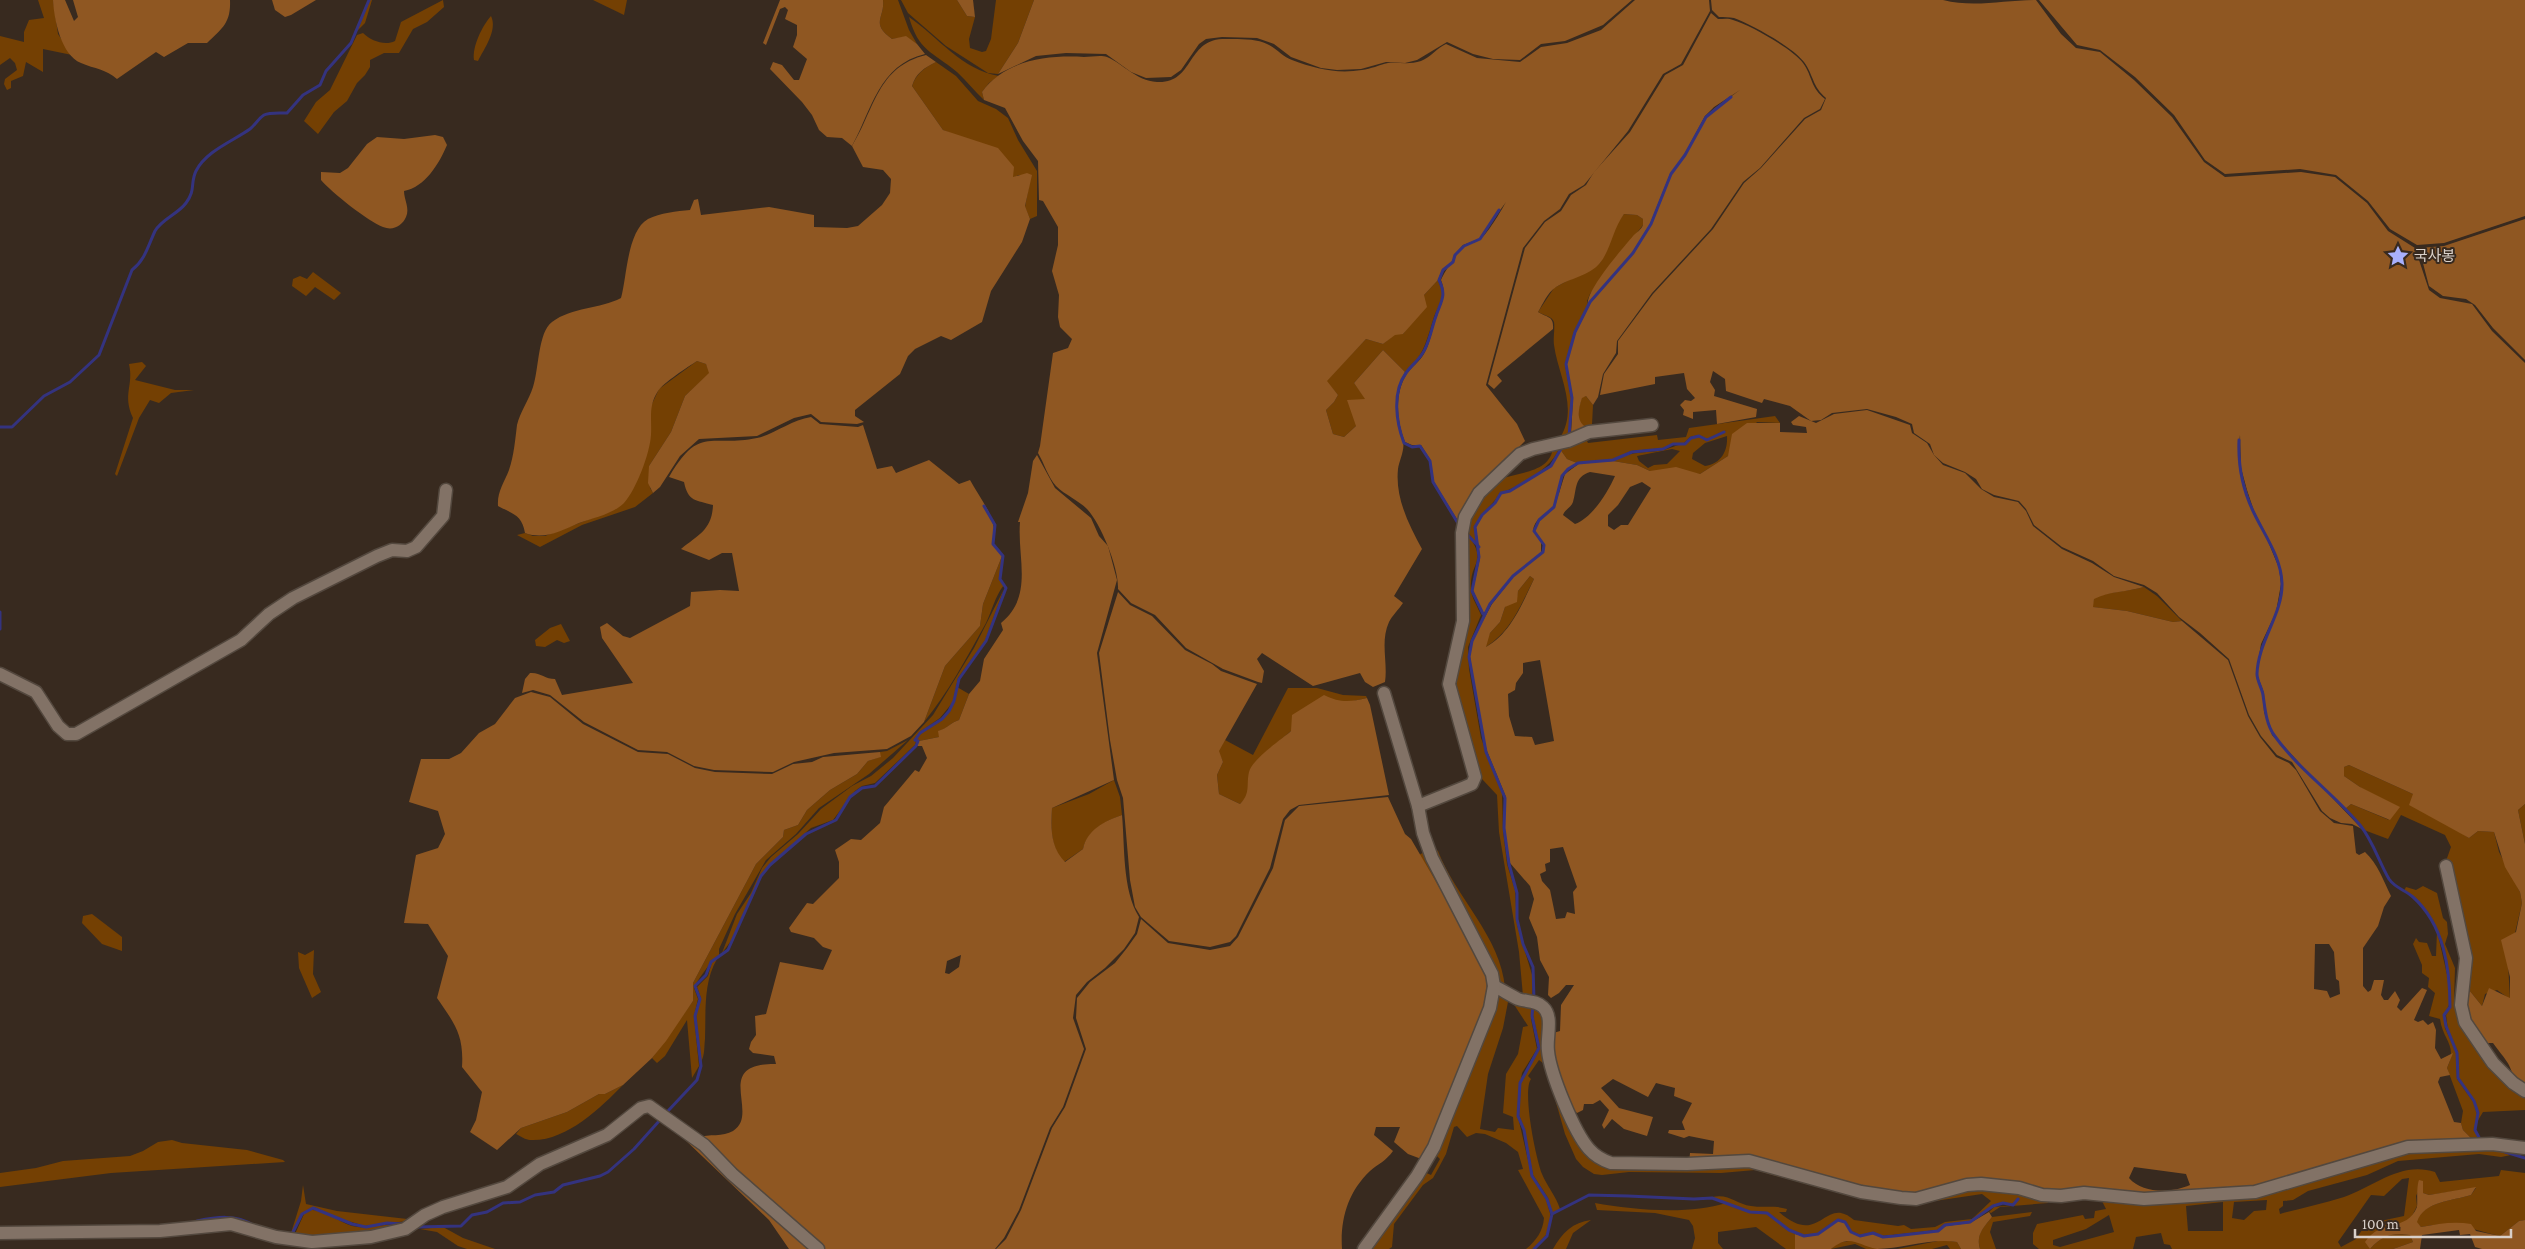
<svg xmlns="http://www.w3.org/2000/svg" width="2525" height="1249" font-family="'Crimson Pro','Noto Sans KR',serif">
	<rect width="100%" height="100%" fill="#382a1f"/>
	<!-- green -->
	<g fill="#744003" fill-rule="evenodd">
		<path d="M38,0h15l5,34 14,21 -29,-6v23l-17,-10 -3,14 -12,5v7l-4,2 -3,-6 1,-5 12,-9 -2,-7 -5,-5 -10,7v-29l24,6v-10l5,-12 15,-2z"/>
		<path d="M370,0h2l-7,23 -8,8z"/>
		<path d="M443,0l1,7 -17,15 -14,7 -14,24h-15l-14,7v7l-5,8 -8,8 -10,18 -13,11 -16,22 -14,-13 12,-19 14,-12 27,-55 6,-2c8,8 22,13 32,8l6,-19z"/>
		<path d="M593,0h34l-3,15z"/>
		<path d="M883,0h15l11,30 8,14 -11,-7 -14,2c-22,-16 -7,-21 -9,-39z"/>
		<path d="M901,0h56l10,16 8,1 -6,22 1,9 12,4 4,-1 5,-12 5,-39h38l-16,43 -20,31 -10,-1 -42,-27 -38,-33z"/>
		<path d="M491,16c7,14 -7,33 -13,45l-4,-1c-2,-13 8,-34 17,-44z"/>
		<path d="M909,17c29,20 53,53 90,59l-10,7 -7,9 2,8c-10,-9 -17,-19 -27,-28 -25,-21 -38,-20 -48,-55z"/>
		<path d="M936,62l20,14 22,25 18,8 12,9 10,22 19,31v45l-7,3 -5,-12 6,-32h-12l-7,3 -55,-42 -14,-6 -31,-44c4,-12 12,-18 24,-24z"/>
		<path d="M1624,214l13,1 6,4v6l-53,69 -3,7 1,5 -14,26 -9,32 6,34v24l-4,17 -7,-1c19,-30 -2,-63 -6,-93 -1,-7 1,-16 0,-23 -2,-6 -11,-7 -16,-10l16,-24 46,-25 18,-41z"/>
		<path d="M313,272l28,21 -7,7 -19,-13 -9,9 -14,-10 1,-7 7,-3 7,3z"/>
		<path d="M1438,280c1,4 4,8 4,11 1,11 -5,17 -8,26 -7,22 -10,40 -29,55l-22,-22 -29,33 12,16 -10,27 -12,11 -11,-3 -7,-24 8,-8 4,-7 -12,-14 40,-42 17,5 12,-10h8l9,-12 12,-27z"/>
		<path d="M697,361l9,3 4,9 -25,23 -14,36 -22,34 1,22 3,5 -18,14 -53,18 -42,22 -23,-12 8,-2 8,3h12l66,-25 26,-31 13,-41 1,-33 8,-17z"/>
		<path d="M142,362l4,4 -11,14 40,10h19l-23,3 -12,10 -9,-3 -11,18 -22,58 -2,-2 18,-56c-11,-24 1,-32 -4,-54z"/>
		<path d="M1586,396l7,9 -1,20 -6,2c-12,-7 -7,-19 -4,-30z"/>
		<path d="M1775,416l5,7 -23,-1 -29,34 -28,18 -50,-3 -13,-6 -24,-4c19,-11 31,-7 50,-11 9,-2 12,-5 22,-6l6,-6 8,-2 8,4 20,-10 -20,9 -8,-4 -9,2 -6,6 -11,1 -10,4 -32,3 -19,9 -35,3 -10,-4 -7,-10 26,-10 2,4 69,-8 1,5 28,-3 3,-9zM1727,436c1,15 -6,28 -22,30l-13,-7 1,-6 12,-10zM1672,449l8,2 -13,13 -13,1 -6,3 -9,-7 -2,-5z"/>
		<path d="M1553,447l6,2c-7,19 -40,38 -59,44 -15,24 -28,19 -23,51l-12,-15 1,-7c6,-9 22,-37 30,-41 19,-9 55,-7 57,-34z"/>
		<path d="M1466,532c24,32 3,28 5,57 0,8 7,18 10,26l-13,32 1,22 12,69 21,55 1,37 4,34 8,26 2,35 16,53 -1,19 -9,-1 -4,-44 -20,-120 -2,-37 -15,-16 -26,-89 3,-30 8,-28z"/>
		<path d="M1002,556l-2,23 4,6c-9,11 -12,26 -18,38 -19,34 -38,70 -62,99l21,-56 35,-40 3,-22z"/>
		<path d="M1530,576l4,3c-14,27 -22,51 -48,68l-1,-5 5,-9 10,-11 5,-15 12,-11 1,-5z"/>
		<path d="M2144,587l13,9 25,25 -9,1 -46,-11 -35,-4 2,-9c15,-7 34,-6 50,-11z"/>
		<path d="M1004,589l-19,52 -27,37 -5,24 -13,16 -20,14 -6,8 2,2 -1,3 -40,38 -13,3 -7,5 -22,29 -22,8 -42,37 -9,11 -26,61 -12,16 15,-39 14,-21 11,-25 9,-11 27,-23 23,-25 31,-23 19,-10 22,-18 40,-43 41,-67z"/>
		<path d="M561,624l9,17 -6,2 -7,-3 -12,7 -9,-1 -1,-6 15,-12z"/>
		<path d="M957,687l12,7 -10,26c-9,3 -11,8 -20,11v6l-20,4 -3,-2c16,-20 40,-20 41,-52z"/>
		<path d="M1288,688h29l26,7 23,1 1,2 -18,4 -13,-1 -45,30 -34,29 -7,11 -2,25 -8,8 -21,-10 -2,-19 6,-13 -5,-11 7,-11 28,15z"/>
		<path d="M908,740l-39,34 -50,34 -23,26 -30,26 -31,54 -16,35v6c-7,5 -21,24 -25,33l4,11 -4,17 5,50 -7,12 -5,-58 -22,36 -8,7 -5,-5 41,-57v-18l63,-119 27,-27 1,-7 14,-5 9,-15 23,-20 27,-16 11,-13 12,-4v-5l7,-1z"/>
		<path d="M2349,765l64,29 38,32 18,12 9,-7 16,1 5,20 21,40 2,11 -14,60 2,36 -13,-9 -12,4 -3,12 -17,-21 -19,-124 5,-14 -6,-12 -44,-20 -13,24 -24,-9 -19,-21 6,-5 38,16 -29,-33 -16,-11v-9z"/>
		<path d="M1114,780l6,17 2,18c-17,6 -35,16 -39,34l-19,13c-14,-16 -13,-34 -12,-54l37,-14z"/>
		<path d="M2525,804v40l-7,-34z"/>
		<path d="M1436,850l2,1c18,47 63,86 67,137l-5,-3 -60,-118z"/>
		<path d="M1426,851l62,120 -69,-116z"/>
		<path d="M2423,886l14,7 6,25 4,4 1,12 -3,10 10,24 -1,32 3,18 68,77v15l-42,2 -6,10v-16l-18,-28 -1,-26 -10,-22 -2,-15c7,-10 3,-15 3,-26 0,-36 -11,-79 -45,-98l2,-4 10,3z"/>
		<path d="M92,914l30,23v14l-20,-7 -20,-21 1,-7z"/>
		<path d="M2437,931l12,52v22l-5,11 1,12 11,24 1,27 17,24 3,11 -2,17 7,13h-5l-14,-14 -2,-7 2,-12 -16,-43c11,-23 -4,-27 -7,-49l-11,-3 6,-23 -7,-6 1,-9 -7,-5v-8l-9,-21 3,-6 3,4 8,1 5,13h4z"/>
		<path d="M314,950l-1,24 8,18 -9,6 -13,-30 -1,-16 7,3z"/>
		<path d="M717,959c-14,24 -11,53 -12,80 -1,8 0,16 -4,23l-5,-47 5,-17 -4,-11 11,-11 4,-14z"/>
		<path d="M1496,991l36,13 -1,15 6,30 -15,24 -4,25v19l14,60 14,22 4,14v11l-4,11 -13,14h-7c10,-8 17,-18 18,-31l-26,-48 5,-1 -5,-17 -12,-9 -21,-9 -9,-1 -9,4 -10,-11 -3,1 -8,27 -8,15 -5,9 -10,7 -29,39 -2,23 -3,2h-21l56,-77 7,3 9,-16 -5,-5zM1508,1002l5,1 15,23 -5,1 -5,27 -12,20 -3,39 10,4 1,13 -16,-2 -3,4 -15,-3 8,-55 15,-46z"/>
		<path d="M1534,1004l9,5 3,35 46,113c98,6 194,13 291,22 55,6 111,9 165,21v3l-48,4 -9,6 -2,-1 5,-5 20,-2 4,-6 -5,5 -11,-1 -9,2 -24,17 -24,2 -8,6 -27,3 -28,3 -9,-4 -13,3 -9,-4 -6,-9 -8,-2 -19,14 -14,1 -15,-6 -22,-17 -18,-1 -37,-14c17,-4 24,7 39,9 12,2 24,-1 36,3l-1,3h-7c42,37 45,-18 75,8l44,6 6,-1 7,4 24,-2 10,-5 27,-3 19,-18 -9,-7 -74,11 -55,-8 -98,-27 -34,3 -92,-1 -27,3 -8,-1 -11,-7 -7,-8 -11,-25 -14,-49 -8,-22 -4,-3 -11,16 3,3c-9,12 5,80 11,95 5,12 14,22 18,35l-8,4 -4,-15 -15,-23 -9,-47 -5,-13 2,-35 19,-32 -7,-33z"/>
		<path d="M623,1085c-23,23 -57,57 -93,55 -4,0 -10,-4 -14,-6l5,-6 46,-16 32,-18h6z"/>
		<path d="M172,1140l10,3 65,7 36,10 2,2 -174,11 -111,14v-14l36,-5 27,-7 67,-5 13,-5 15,-9z"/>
		<path d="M2490,1148l21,7 -10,2 -22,-3 -81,7 -31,14 -59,16 -15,9 -10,1v5l-4,3 1,5c21,-6 43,-10 64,-17 30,-10 56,-36 91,-25l5,10 59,-6 2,-6 24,3v47l-6,1 -19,15c-31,-7 -46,-16 -79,-9l-5,-5c8,-21 36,-21 55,-27l5,-7 -47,7 -6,-2v-12l-7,15 1,10 -6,12 -7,5 -22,4 -12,22c13,-14 21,-16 40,-14l3,7 -20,7h-221l-2,-4 -6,-1 -3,-11 -25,4 -3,12h-94l-6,-5v-11l4,-9 46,-9 2,4 9,-1 1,-7 11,-2 -4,-8h44l264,-51zM2409,1178l-5,38 -38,8 -10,15 -15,8 -3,-5 33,-47 13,1 18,-17zM2267,1200l-1,10 -12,1 -10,9 -12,-2 2,-16zM2223,1202v29h-35l-2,-25zM2109,1215l5,17 -54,15 -7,-2v-5l33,-11z"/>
		<path d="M303,1185l3,19 31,7 79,9 -51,6 -24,-7 -27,-12 -13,8 -8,17 -2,1 10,-32z"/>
		<path d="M1595,1203c38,7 95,12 131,0l24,10 18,1 27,20v15h-9l-30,-22 -38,5v11l5,6h-31l3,-11 -2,-12 -4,-6 -34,-7 -58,-3z"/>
		<path d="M311,1210c14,-1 28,12 41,16 18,4 27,-3 44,-1l-55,14 -46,-5 9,-20z"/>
		<path d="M2032,1212l-2,4 -37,6 -3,10 6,17h-16c-4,-15 3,-21 12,-32z"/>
		<path d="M1591,1220l-18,13 -7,16h-13c9,-16 20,-27 38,-29z"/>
		<path d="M443,1227l20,11 32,11h-28l-9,-3 -21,-14 -17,-3z"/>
		<path d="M1854,1240l24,9h-12l-11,-5 -24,5 6,-6z"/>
		<path d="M1943,1240l14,2 4,7h-11l-3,-4 -15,4h-35z"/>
	</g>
	<!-- forest -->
	<g fill="#8f5722" fill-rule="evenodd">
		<path d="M53,0h12l9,21 4,-4 -5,-17h157c1,22 -7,28 -23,43h-19l-24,14 -8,-5 -39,27c-11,-10 -22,-10 -36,-16 -20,-8 -27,-44 -28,-63z"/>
		<path d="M272,0h44l-25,15 -6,2 -10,-7z"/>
		<path d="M780,0h103c2,18 -13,23 9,39l14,-3 11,8 8,10c-46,11 -53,55 -73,92l-10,-8 -15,-1 -8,-7 -7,-15 -10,-13 -32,-33 3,-7 9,3 12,15h5l8,-21 -14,-12 4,-12v-10l-12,-6 3,-9 -3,-3 -5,2 -14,36 -3,-2z"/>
		<path d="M957,0h16l2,17 -8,-1z"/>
		<path d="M1034,0h598l-29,25 -38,16 -24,3 -21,16 -27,-1 -20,-5 -26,-12 -30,18 -12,3 -19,-1 -25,7 -24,1 -16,-2 -30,-11 -17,-13 -17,-6 -35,-1 -16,2 -7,5 -18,26 -10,7 -25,1 -15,-6 -25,-18 -40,-1 -30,3 -38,18 20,-31z"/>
		<path d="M1635,0h74l1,11 -29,53 -18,10 -35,57 -44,54 -15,9 -9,15 -16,12 -21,27 -37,137 31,39 8,17 -56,56 -9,27 -26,-42 -4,-23 -9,-14h-9l-7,-3c-8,-20 -11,-47 1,-67 5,-8 14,-13 19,-23 6,-11 7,-24 12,-36 5,-15 10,-20 4,-36 2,-6 18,-31 24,-34 4,-3 10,-3 14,-6 8,-5 22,-29 27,-38l-27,37 -16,6 -9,10 -2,7 -10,8 -4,10 -14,15 3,12 -24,27 -8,1 -12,9 -17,-5 -39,42 11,14 -4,7 -8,8 7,24 11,3 12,-11 -9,-26 18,-1 -11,-16 29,-33 22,22c-14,28 -8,42 -2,70 2,8 -4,19 -5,27 -3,29 11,56 24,80l-28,47 9,7c-4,6 -11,13 -14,19 -9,20 -1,40 -4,60l-12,5 -8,-5 -5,-9 -47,13 -51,-33 -5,6 7,12 -2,12 -4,-1 -35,-13 -37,-21 -31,-33 -24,-12 -13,-14c1,-21 -17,-65 -31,-80 -9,-9 -22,-14 -31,-23 -8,-9 -12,-23 -18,-33l2,-7 13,-93 15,-5 4,-9 -12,-12 -2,-10 1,-22 -7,-24 6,-26v-18l-15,-26 -4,-1 -1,-39 -15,-20 -18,-33 -21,-8 -2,-8c23,-32 65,-37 102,-35 7,0 17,-2 23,0 18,8 28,23 50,25 37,2 29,-41 65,-43 14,0 33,-1 45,5 9,4 16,13 25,16 24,9 45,14 70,10 9,-1 17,-5 26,-7 11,-1 21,2 33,-2 10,-4 16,-13 25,-17l31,14 43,4 21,-15 26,-4 34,-13z"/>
		<path d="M1711,0h232c31,8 61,0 93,0l25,34 15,14 24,4 34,28 38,37 32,45 21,15 76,-5 34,5 32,26 21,28 27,17 14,42 11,8 32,6 20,27 33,32v441l-7,6 7,34v246l-12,-8c1,-16 -11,-26 -20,-39h-11l-17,-28v-30l17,21 7,-18 21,10v-21l-9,-37 15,-8 6,-29 -2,-11 -15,-25 -11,-35 -16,-1 -9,7 -60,-33 4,-11 -64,-29 -5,2v9l16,11 40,20 -10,13 -39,-16 -6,5 -42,-42 -30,-33 -8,-23 -1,-18 -7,-19 6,-31 14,-31 5,-29 -2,-16 -12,-29 -14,-27 -7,-21 -6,-22 -1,-33 -2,18 2,16 13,43 14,27 12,29 2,16 -5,28 -15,32 -5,30 7,19 1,19 8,23 90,94 -10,-5 -11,-1 -11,-5 -8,-7 -30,-49 -15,-7 -16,-19 -12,-21 -20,-56 -29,-26 -21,-16 -22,-24 -13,-8 -30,-9 -21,-15 -31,-14 -28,-22 -8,-16 -7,-8 -25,-6 -12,-6 -6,-10 -11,-7 -22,-9 -9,-8 -4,-11 -16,-11 -2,-9 -16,-7 -29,-8 -35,4 -11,7 -10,1 -21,-15 -26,-7 -2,4 -36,-12 -1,-12 -12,-8 -3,11 5,8 -1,6 43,13 -1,8 -39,7 -1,-14 -23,2v7l-10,-4 1,-5 -4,-5 5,-5 6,1 4,-3 -8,-9 -3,-16 -29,4v7l-55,11 4,-21 14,-20v-13l35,-47 60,-65 31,-46 17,-15 44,-49 16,-9 5,-12c-14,-12 -12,-22 -22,-36 -11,-15 -52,-37 -70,-44 -5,-1 -10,-1 -15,-1l-7,-7z"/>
		<path d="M2039,0h486v216l-81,27 -27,2 -27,-16 -22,-28 -32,-26 -36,-6 -75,5 -20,-14 -31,-45 -39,-38 -35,-27 -23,-5z"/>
		<path d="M1711,13l7,6c5,0 11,-1 15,1 17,5 60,29 70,43 10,14 7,24 22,36l-5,10 -16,9 -44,50 -17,14 -32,47 -59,64 -35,48 -1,12 -13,21 -5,23 -5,8 -7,-9 -4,2c-3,10 -7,22 4,29l-15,7 2,-36 -7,-34 10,-32 15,-30 43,-49 18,-30 19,-49 14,-19 19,-35 11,-12 25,-18 -26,17 -9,9 -21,39 -14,19 -20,50 -18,29 -44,53c-4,-14 35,-58 45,-70 4,-4 8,-6 10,-11v-6l-6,-4 -13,-1c-11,15 -13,35 -24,49 -11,13 -30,15 -44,24 -9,6 -13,17 -18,25 10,6 16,4 15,17l-56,46 5,6 -8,8 -6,-5 37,-136 20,-26 16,-11 10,-16 15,-10 8,-13 36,-40 35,-57 18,-10z"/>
		<path d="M926,55l10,7c-12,6 -20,11 -24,24l31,44 55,18 16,19 -1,10 14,-4 5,2 -7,31 5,13 -8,23 -31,49 -9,31 -31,18 -10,-4 -26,13 -7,7 -8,18 -45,36v6l9,6 -7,2 -36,-2 -10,-8 -17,4 -37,18 -58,3 -19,17 -20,31 -7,6 -5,-10 1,-17 22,-34 14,-36 24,-23 -3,-9 -9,-3c-9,6 -34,22 -39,30 -10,15 -6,28 -7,44 -1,18 -15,55 -27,68 -11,11 -31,15 -45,20 -18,8 -35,17 -54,10 -3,-18 -12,-19 -27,-27 -1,-14 6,-23 11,-36 5,-15 6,-29 8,-45 3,-13 12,-25 16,-38 6,-18 5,-55 19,-65 20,-15 48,-13 69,-24 6,-21 6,-67 27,-79 12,-6 29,-8 42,-9l4,-10 4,-1 3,16 68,-8 45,8v12l33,1 11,-2 24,-21 8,-12 1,-14 -8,-9 -20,-3 -11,-21c23,-37 25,-79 74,-91z"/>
		<path d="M435,135l8,2 4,8c-8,19 -22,42 -43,46 0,9 6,17 2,26 -4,9 -13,14 -23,10 -14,-5 -52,-35 -62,-47v-8l19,1 8,-5 19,-24 10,-7 27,2z"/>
		<path d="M2525,219v141l-32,-32 -18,-23 -9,-6 -23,-3 -14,-10 -10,-38 25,-2z"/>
		<path d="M1867,410l43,15 2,8 15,10 7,12 9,10 22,8 16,16 13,8 24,5 8,9 7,15 29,23 30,14 22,14 30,10c-16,5 -35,4 -50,12l-1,8 34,4 46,11 9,-1 46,39 20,56 12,21 16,20 13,6 7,7 24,41 14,12 19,3 3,27 3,2 6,-3c13,12 18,28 26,44l-7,11 -6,19 -15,22v38l5,6 3,-2 3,-10h10l-3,15 3,5h4l7,-9 5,9 -3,7 4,4 21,-23 5,2 -13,30 4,2 5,-2 5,5 5,-3 3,8 -1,18 6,11 12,-6 -6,15 3,7 -10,2 -2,5 16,40 7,1 2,7 14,14h-29l-195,47 -193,4 -63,-11 -81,14 -33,-4 -121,-32 -73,1 1,-10 23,1 1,-13 -25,-5 -5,2 -16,-5 1,-3h16l-3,-8 10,-19 -18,-7 1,-8 -19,-5 -8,14 -35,-18 -12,9 18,20 34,9 -6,19 -23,-7 -12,-10 -8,10 -2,-4 7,-15 -9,-10 -7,4h-9l-1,6 -6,3 -3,-3 -4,1 -7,-18 -13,-59 10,-3 1,-26 13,-20h-8l-7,8 -8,5 -3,-3 1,-18 -9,-17 -3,-23 -8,-19 5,-19 -4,-13 -20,-23 -6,-36 2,-30 -19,-46 -8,-31 -9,-64 3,-17 19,-35 22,-28 30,-24v-8l-9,-13 4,-10 16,-15 10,-32 15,-11 33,-2 24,4 13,6 26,-4 24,7 28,-18 4,-22 15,-11h33v9l27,1 -1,-6 -13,-2 -2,-3 8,-6 17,7 18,-9zM1590,472l25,4c-7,16 -23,42 -40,48l-12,-9c2,-6 8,-7 10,-13 4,-13 1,-25 17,-30zM1642,482l9,6 -23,37h-7l-7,5 -6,-4v-11l10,-10 12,-18zM1530,576l4,3c-12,25 -23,54 -48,68l4,-14 10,-11 5,-15 12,-5 1,-11zM1540,660l14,81 -19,4 -3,-8 -17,-1 -6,-20 -1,-22 7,-4 1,-7 7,-10v-10zM1563,847l14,40 -4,5 2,22 -8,-2 -2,6 -9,1 -6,-29 -8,-9 -2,-7 6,-3 -1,-7 5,-2v-13zM2315,944h14l5,8 2,27 3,2 1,13 -10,4 -3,-7 -13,-2zM2134,1167l52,7 4,11c-18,8 -47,9 -61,-7z"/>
		<path d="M811,417l9,7 38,3 5,-2 14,44 15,-3 4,7 33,-13 30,24 11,-4c10,19 31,42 22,64l10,12 -19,48 -3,22 -35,40 -21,56 -13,14 -24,13 -53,4 -40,9 -21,10 -59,-2 -20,-4 -27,-14 -29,-2 -54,-28 -34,-27 -17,-5 -11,3 3,-14 5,-6c10,-1 15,6 25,6l7,16 71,-12 -31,-45 -2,-11 7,-4 16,13 7,2 60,-32 1,-14 29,-2 19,1 -7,-38h-10l-13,7 -28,-11c17,-14 31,-19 32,-44 -17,-5 -25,-3 -29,-23l-15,-5c31,-53 41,-29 88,-39 18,-4 34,-18 54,-21z"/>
		<path d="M1560,449l7,10 10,4c-27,16 -11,28 -24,44 -8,8 -19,12 -20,24l8,11v11l-28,23 -30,38 -10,-24 7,-32 -4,-31 7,-12 13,-13 5,-8 10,-3 40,-24z"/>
		<path d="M1037,455l18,33 36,30 8,18 9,10 9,34 -20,73 17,127 -62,28c-1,20 -2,38 13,54l18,-13c4,-19 21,-28 39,-34 3,32 0,74 17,102l-4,16 -11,16 -19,19 -18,14 -11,13 -3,23 11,31 -21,58 -13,21 -31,82 -15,28 -9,11h-172l-125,-112c11,-3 25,0 35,-6 28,-17 -22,-68 43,-67l-2,-8 -21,-3 -4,-4 2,-7 5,-7 -1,-19 11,-2 14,-52 43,8 9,-20 -9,-3 -9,-9 -23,-6 -2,-4 18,-25 6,1 26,-26v-16l-4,-12 16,-11 10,1 19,-17 4,-16 31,-37 4,2 8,-14 -5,-12h-5l2,-5 20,-4 -1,-6c10,-3 12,-8 21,-11l10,-26 11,-13 4,-22 19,-29 -2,-7c33,-27 16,-65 19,-101h-2l10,-29 5,-32zM961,955l-2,12 -10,7 -4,-1 2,-12z"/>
		<path d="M1118,592l12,13 22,11 33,34 27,14 9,7 36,13 -38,67 4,11 -6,13 2,19 21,10c11,-11 6,-19 9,-32 4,-14 32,-32 42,-41l1,-16 32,-20c16,8 26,7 43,3l3,7 19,90 -90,10 -9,5 -7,9 -13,49 -34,68 -6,6 -20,5 -41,-6 -28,-24 -6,-10 -5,-27 -7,-82 -6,-18 -7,-40 -11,-87z"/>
		<path d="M531,692l19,5 33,27 55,28 30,2 27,14 20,4 57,2 21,-10 19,-2 11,-5 57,-5 1,5 -13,4 -11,13 -27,16 -23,20 -9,15 -14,5 -1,7 -27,27 -63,119v18l-27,40 -14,17 -29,27 -18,9h-6l-32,18 -46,16 -24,22 -27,-18 6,-12 6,-28 -20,-25c2,-32 -7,-43 -25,-69l11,-42 -20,-32 -24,-1 12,-68 22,-7 7,-14 -7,-23 -29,-9 12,-43h28l12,-6 18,-20 16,-9 20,-26z"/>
		<path d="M1388,797l17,37 6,5 77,132 2,21 -66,168 -16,-6 -14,-12 6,-15h-24l-2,8 19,16c-7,10 -15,13 -23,20 -22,21 -30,48 -28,78h-346l10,-10 15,-29 31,-82 13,-21 21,-58 -10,-31 1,-20 13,-16 25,-19 12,-15 10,-14 4,-15 27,24 42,7 20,-4 8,-9 35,-69 12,-48 14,-14z"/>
		<path d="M680,1135h6l125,114h-22l-20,-29z"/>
		<path d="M2419,1180l4,1v12l6,2 47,-8 -5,8c-19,6 -47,6 -54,27l4,5c17,-3 33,-6 50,-3l5,7 24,5 19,-15 6,-1v29h-43l-7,-2 -5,-13 -10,1 -1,-5 -37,5 -2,14h-27l20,-7 -3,-7c-19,-2 -27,0 -40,14l-5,-7c17,-25 41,-9 52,-35 1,-3 -1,-19 2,-27z"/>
		<path d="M1989,1212l3,5c-9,11 -16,18 -12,32h-19l-4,-7c-27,-4 -56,7 -80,7 -20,-4 -27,-16 -46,0h-36v-15c20,6 27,-4 43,-13l7,2 5,9 10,4 13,-2 10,3 55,-6 8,-5 24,-3z"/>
	</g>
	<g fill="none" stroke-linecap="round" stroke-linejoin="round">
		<!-- stream -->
		<g stroke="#34337f" stroke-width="3">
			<path d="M0,427h12l32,-31 26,-14 29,-27 33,-85c13,-10 16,-24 23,-39 7,-12 23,-17 31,-28 10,-13 4,-20 10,-32 10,-20 37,-30 54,-42 5,-4 9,-11 14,-14 6,-3 16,-2 23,-2l16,-18 17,-10 6,-14 25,-28 18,-43"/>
			<path d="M1569,436l3,-38 -6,-34 9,-32 15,-30 43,-49 18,-29 20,-50 14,-19 21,-38 25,-20"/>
			<path d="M2239,440c-1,24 4,51 15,73 11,23 27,44 28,70 1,31 -24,58 -25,91 0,7 5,14 6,21 2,13 3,29 11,40 24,34 60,59 86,90 13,16 19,37 29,54 6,9 16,11 24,18 31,28 37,71 37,110l-6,8 2,11 11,27 1,25 16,23 4,12 -3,17 6,11"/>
			<path d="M1459,525l-26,-43 -3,-21 -10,-15 -8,1 -8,-4c-8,-21 -12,-51 2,-70 6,-9 14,-13 19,-24 5,-10 7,-22 11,-33 5,-15 11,-20 3,-36l4,-10 10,-8 2,-7 9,-9 16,-7 19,-29"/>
			<path d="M1466,533l13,14"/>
			<path d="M0,612v17"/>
			<path d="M1483,614l-11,-23 7,-34 -4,-30 7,-12 13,-12 6,-10 9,-2 41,-25 11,-19"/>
			<path d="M1534,999l-1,-32 -10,-23 -6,-25v-26l-8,-29 -5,-36 1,-30 -19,-46 -17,-95 3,-16 18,-37 23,-28 30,-24 1,-7 -10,-14 5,-11 15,-13 8,-31 6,-7 10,-6 35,-3 19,-8 31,-3 10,-5h12l6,-6 8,-2 8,4 17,-8"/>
			<path d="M1533,1005l-1,11 7,32 -19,35 -2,33 6,14 8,46 15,23 5,15 -5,22 -13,13"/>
			<path d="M667,1112l30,-32 4,-14 -6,-50 5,-17 -5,-13 11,-11 5,-13 17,-12 33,-74 9,-11 36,-31 30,-14 14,-23 12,-9 13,-2 41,-40 2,-5 -3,-1 5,-7 22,-14 7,-8 5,-10 5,-22 27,-38 20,-53 -6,-9 3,-23 -10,-12 2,-19 -11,-19"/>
			<path d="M2502,1151l23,7"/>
			<path d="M1552,1214l37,-19 39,1 66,3 18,-1 38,14 17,1 22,17 15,6 14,-2 20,-14 7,2 6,10 9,4 13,-3 10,4 11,-1 44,-5 7,-6 25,-3 23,-16 10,-3 10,2 5,-6"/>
			<path d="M197,1221c19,-4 39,-7 56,4"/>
			<path d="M416,1227l45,-1 11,-11 15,-3 16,-9 17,-1 15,-7 19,-3 9,-7 37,-9 8,-4 26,-23 26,-29"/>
			<path d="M292,1234l10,-20 11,-6 39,16 14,3 21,-4 15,1"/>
		</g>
		<!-- minor casing -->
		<g stroke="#53483e" stroke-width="15">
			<g id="minor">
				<path d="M0,674l36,18 22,34 9,8h9l165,-94 28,-26 24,-16 84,-42 15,-6 15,1 9,-4 27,-31 3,-26"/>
				<path d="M1418,806l47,-19 7,-3 3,-7 -26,-93 14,-63 -1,-88 3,-16 14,-24 41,-39 13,-5 35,-8 21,-9 63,-7"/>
				<path d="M2446,866l20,92 -5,47 4,17 28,41 20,20 12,8"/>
				<path d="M1494,986c8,4 16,9 24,13 8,3 18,1 25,8 11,10 3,30 5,44 2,22 26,81 41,98 7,8 13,11 22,14l76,1 62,-3 112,31 40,6 15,1 51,-14 14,-1 38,4 23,7 19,1 23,-3 60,6 111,-7 153,-45 84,-3 33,4"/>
				<path d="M0,1233l160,-2 71,-7 45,13 36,5 59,-5 34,-8 20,-14 18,-8 64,-20 33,-23 67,-29 34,-27 8,-2 55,39 28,29 86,75"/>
				<path d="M1364,1249l53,-73 17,-29 56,-139 4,-22 -2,-12 -60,-116 -9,-25 -5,-27 -34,-113"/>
			</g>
		</g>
		<!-- minor -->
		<use href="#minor" stroke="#827266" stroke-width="12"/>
	</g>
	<!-- icons -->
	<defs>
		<g id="sight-bare" transform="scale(1.725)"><path d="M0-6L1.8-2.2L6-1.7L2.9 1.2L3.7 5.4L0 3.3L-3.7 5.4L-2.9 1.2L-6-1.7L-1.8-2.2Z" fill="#a8b0fc" stroke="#382a1f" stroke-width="2.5" paint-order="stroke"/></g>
	</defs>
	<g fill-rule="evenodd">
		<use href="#sight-bare" x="2398" y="256"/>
	</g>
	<g text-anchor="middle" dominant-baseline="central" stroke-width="4" stroke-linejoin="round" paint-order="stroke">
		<!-- poi labels -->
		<g font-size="15" fill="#d9d0c9" stroke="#382a1f" text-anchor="start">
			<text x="2414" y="256">국사봉</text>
		</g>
	</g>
	<!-- scale -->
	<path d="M2355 1229v8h156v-8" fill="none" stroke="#d9d0c9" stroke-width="2.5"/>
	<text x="2362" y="1229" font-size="15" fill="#d9d0c9" stroke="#382a1f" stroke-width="4" paint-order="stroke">100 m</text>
</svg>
